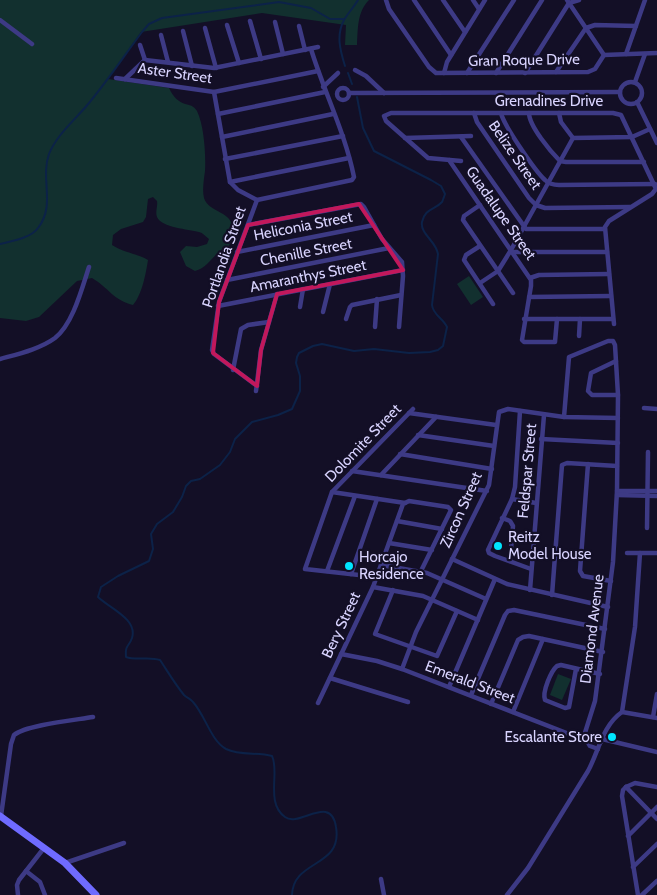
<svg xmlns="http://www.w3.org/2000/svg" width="657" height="895" font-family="Cabin,sans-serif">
	<rect width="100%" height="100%" fill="#130f26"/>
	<!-- green -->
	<g fill="#12302f">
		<path d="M0,0h369c-12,12 -11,29 -12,45h-12l1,-20 -84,-12 -121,19 -33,47 61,9c10,22 22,12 28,23 7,14 9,44 8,60 -1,8 -3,19 -1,27 6,19 40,10 25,48 -15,5 -19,21 -34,25l-9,-5 -6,-14 6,-6 11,1 10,-3 2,-5c-4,-3 -6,-6 -10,-7 -11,-3 -37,-4 -42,-15 -2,-5 1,-11 0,-16l-4,-4 -5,2 -2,18 -3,5 -22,7 -8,6 -1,10c12,8 24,8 36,15 -2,13 -6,35 -15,45 -20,-5 -24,-17 -41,-27l-15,3 -38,36 -13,4 -26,-3z"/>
		<path d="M469,276l14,21 -12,8 -14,-21z"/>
		<path d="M558,674l13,5 -9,21 -12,-5z"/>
	</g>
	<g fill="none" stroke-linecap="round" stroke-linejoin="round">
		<!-- stream -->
		<g stroke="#0c2248" stroke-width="2">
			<path d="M345,66c-5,-16 -9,-31 -1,-46 4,-7 10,-13 14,-20"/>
			<path d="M348,73l4,11"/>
			<path d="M0,244c12,-3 31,-6 38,-16 18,-23 2,-49 11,-74 8,-20 27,-35 40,-51 19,-23 35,-47 53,-71l7,-8 13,-6 117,-16 32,6 19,11h14"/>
			<path d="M292,895c1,-36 51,-27 44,-68 -5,-34 -37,1 -51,-10 -20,-14 -5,-46 -13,-61 -15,-4 -32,0 -46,-7 -15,-8 -21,-34 -33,-47 -2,-3 -6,-4 -9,-7 -9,-11 -16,-23 -24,-35 -12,-4 -23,1 -34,-3 -1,-13 3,-10 6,-19 6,-19 -23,-30 -34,-41l3,-10 17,-11 31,-15 4,-12 -2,-15 6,-10 16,-12 9,-15 4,-11 5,-5 9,-2 20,-14 10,-13 5,-13 17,-17 26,-7 14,-6 8,-18v-15l-4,-13 1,-6 2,-4 14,-7 9,-2 32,7 20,-2 35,4 21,-1 8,-2 5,-4 4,-19c-4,-9 -14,-12 -15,-22l6,-51c-2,-13 -18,-20 -16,-32 3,-14 13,-12 20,-20 1,-2 2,-5 3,-8l-4,-8 -10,-6 -57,-29 -11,-23 -6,-31"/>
		</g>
		<!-- street -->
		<g stroke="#3d3a85" stroke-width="4.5">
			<path d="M386,0l3,9 40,58 7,6 152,-1 7,-3 9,-14"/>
			<path d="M414,0l37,55"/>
			<path d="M443,0l22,32"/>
			<path d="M473,0l6,9"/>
			<path d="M567,0l37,55"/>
			<path d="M0,20l32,24"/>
			<path d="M250,21l11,38"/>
			<path d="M275,22l8,32"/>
			<path d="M227,25l12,38"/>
			<path d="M299,26l6,24"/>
			<path d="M205,28l11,40"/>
			<path d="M183,31l9,35"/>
			<path d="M161,35l7,27"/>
			<path d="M140,45l5,15"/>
			<path d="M626,54l19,-54"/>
			<path d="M604,55l53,-2"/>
			<path d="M145,60l69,8 104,-21"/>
			<path d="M355,70l11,6 18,17"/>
			<path d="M556,72l30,-44 9,-3 41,1"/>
			<path d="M444,73l3,-11 38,-62"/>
			<path d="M467,73l47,-73"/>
			<path d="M496,73l46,-73"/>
			<path d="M525,73l44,-70 10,-3"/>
			<path d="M116,78l98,14 104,-21"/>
			<path d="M125,79l20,-19"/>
			<circle cx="631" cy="93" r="11"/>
			<path d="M635,82l10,-28"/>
			<path d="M323,87l15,-14"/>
			<circle cx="343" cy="94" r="6"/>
			<path d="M214,92l16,90 8,8 19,10 95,-20 2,-3c-9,-45 -30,-85 -43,-128"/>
			<path d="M349,93l271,-1"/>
			<path d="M637,102l20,41"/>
			<path d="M474,113l3,9 52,76 7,7 9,3 85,-1"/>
			<path d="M501,113c2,11 34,58 44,67 4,4 9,5 14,5l96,-1"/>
			<path d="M529,113c0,13 22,39 31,48l6,1h78"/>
			<path d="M559,113l2,9 12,16"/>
			<path d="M218,114l107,-22"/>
			<path d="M222,137l111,-23"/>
			<path d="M461,137l65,92h79"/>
			<path d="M405,138l66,-2"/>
			<path d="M573,138l59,-1 18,-8"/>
			<path d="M225,159l118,-23"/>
			<path d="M449,160l82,120v6l-9,54 2,2h31l2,-23"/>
			<path d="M461,161l-33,-3 -42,-37 -2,-5 7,-3h222l8,2 35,74 -4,5 -43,27 -4,6 9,97"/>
			<path d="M230,182l119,-24"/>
			<path d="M480,205l-16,11 -1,4 50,73"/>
			<path d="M248,225l113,-21 3,3 18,32 20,23 1,14 -4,51"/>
			<path d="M480,246l-14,9 -2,5 29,44"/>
			<path d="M237,252l137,-27"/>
			<path d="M513,252h94"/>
			<path d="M530,278l9,-3 70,-1"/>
			<path d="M227,280l162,-32"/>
			<path d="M480,283l18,-12 13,-21 62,-112"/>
			<path d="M529,297l82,-1"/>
			<path d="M218,306l185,-36"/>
			<path d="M300,307l3,-18"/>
			<path d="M323,312l7,-28"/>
			<path d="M346,319l4,-12 2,-2 49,-10"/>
			<path d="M524,319h89"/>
			<path d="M375,327l2,-28"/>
			<path d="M579,336l1,-17"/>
			<path d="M0,359c18,-5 40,-10 55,-21 18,-14 27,-50 34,-71"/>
			<path d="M616,361l-25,12 -3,18 4,4h26"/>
			<path d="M233,370l8,-41 7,-4 21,-3"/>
			<path d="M257,386l-43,-32 -2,-4 7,-48 38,-102"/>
			<path d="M256,391l5,-41 16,-56"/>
			<path d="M644,408l13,1"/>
			<path d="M520,411l-5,76 -3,12 -24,51 1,3 6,3 36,13"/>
			<path d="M409,413l87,12"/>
			<path d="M564,417l5,-60 39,-16h5l2,4 3,50 -1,96 -4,71 -18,139 -12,38"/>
			<path d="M418,435l76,11"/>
			<path d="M541,439l77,4"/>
			<path d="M400,454l92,15"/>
			<path d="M588,464l-8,107 3,5 28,5"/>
			<path d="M352,471l135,20"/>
			<path d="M381,475l55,-58"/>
			<path d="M617,491h40"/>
			<path d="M332,492l73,11"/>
			<path d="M617,495l40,1"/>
			<path d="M512,499l24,4"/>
			<path d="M502,518l8,3 3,5 -3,35"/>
			<path d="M397,521l45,8"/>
			<path d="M647,528l1,-76"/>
			<path d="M389,543l43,7"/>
			<path d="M627,553h30"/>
			<path d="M452,559l55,25 101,23"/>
			<path d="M381,565l46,8 59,26"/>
			<path d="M327,571l28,-75"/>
			<path d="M351,574l26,-75"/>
			<path d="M377,577l-72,-8 27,-77 81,-83"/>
			<path d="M373,587l50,9 55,24"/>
			<path d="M393,590l-18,44 62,22 20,-45"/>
			<path d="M530,590l14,-175"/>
			<path d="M552,595l10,-130 5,-2 50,3"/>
			<path d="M341,654l36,7 25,8 185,72 6,-1 8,2"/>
			<path d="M402,669l14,-37 73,-147 10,-73 9,-3 56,8 54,1"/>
			<path d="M576,669l-7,38 -4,1 -20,-8c-3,-8 6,-29 12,-34l4,-1 39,9"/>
			<path d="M330,678l78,24"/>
			<path d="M449,687l46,-108"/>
			<path d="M471,695l34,-80 3,-4 6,-1 91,19"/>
			<path d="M318,703l55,-116 30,-83 6,-3 39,6 3,3 -30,61"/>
			<path d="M491,704l27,-64 5,-3 6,-1 74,16"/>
			<path d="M513,712l30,-73"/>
			<path d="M622,712l35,6"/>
			<path d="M653,717l4,-23"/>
			<path d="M602,739l55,13"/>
			<path d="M587,741l3,5 8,3"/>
			<path d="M626,787l-3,3 -1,6 16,99"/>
			<path d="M626,787l31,32"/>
			<path d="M626,787l9,-4 22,4"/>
			<path d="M1,816l10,-72 3,-9c12,-10 62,-15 79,-18"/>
			<path d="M628,836l29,-29"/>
			<path d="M65,863l59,-20"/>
			<path d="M633,867l24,-23"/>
			<path d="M26,871l14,11 5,13"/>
			<path d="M381,879l3,16"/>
			<path d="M18,895l-1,-10 2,-5 25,-32"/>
			<path d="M507,895l21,-27 60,-97c11,-20 14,-45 34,-59l13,-85 5,-74"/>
			<path d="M642,895l15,-14"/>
		</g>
		<!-- secondary -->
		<path stroke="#6f6bff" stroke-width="7" d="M0,816l65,47 31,32"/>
	</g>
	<!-- marked area -->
	<path fill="none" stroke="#c2185b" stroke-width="4" stroke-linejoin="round" d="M359,204l44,66 -126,24 -16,56 -4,36 -44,-33 6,-51 29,-77z"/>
	<!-- markers -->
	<g fill="#00e5ff" stroke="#130f26" stroke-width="2">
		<circle cx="498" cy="546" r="5"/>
		<circle cx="349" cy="566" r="5"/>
		<circle cx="612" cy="737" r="5"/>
	</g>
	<g text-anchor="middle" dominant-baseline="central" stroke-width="4.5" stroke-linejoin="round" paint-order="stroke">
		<!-- street labels -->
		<g font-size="15" fill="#d9d4ff" stroke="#130f26">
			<text transform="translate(524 60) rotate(-1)">Gran Roque Drive</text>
			<text transform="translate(175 73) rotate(8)">Aster Street</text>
			<text x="549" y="101">Grenadines Drive</text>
			<text transform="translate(515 155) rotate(55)">Belize Street</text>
			<text transform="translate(501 213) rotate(55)">Guadalupe Street</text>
			<text transform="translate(303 226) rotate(-11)">Heliconia Street</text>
			<text transform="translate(306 252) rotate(-11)">Chenille Street</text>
			<text transform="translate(224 257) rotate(-71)">Portlandia Street</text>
			<text transform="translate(308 276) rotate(-11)">Amaranthys Street</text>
			<text transform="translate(363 443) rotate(-46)">Dolomite Street</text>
			<text transform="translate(527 471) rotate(-85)">Feldspar Street</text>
			<text transform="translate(461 510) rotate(-66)">Zircon Street</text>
			<text transform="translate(341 625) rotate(-65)">Bery Street</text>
			<text transform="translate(592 629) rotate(-83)">Diamond Avenue</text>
			<text transform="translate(470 682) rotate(21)">Emerald Street</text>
		</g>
		<!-- poi labels -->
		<g font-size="15" fill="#d9d4ff" stroke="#130f26" text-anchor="start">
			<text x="508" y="537">Reitz<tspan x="508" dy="17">Model House</tspan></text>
			<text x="359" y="557">Horcajo<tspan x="359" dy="17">Residence</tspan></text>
			<text x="602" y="737" text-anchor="end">Escalante Store</text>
		</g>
	</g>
</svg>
